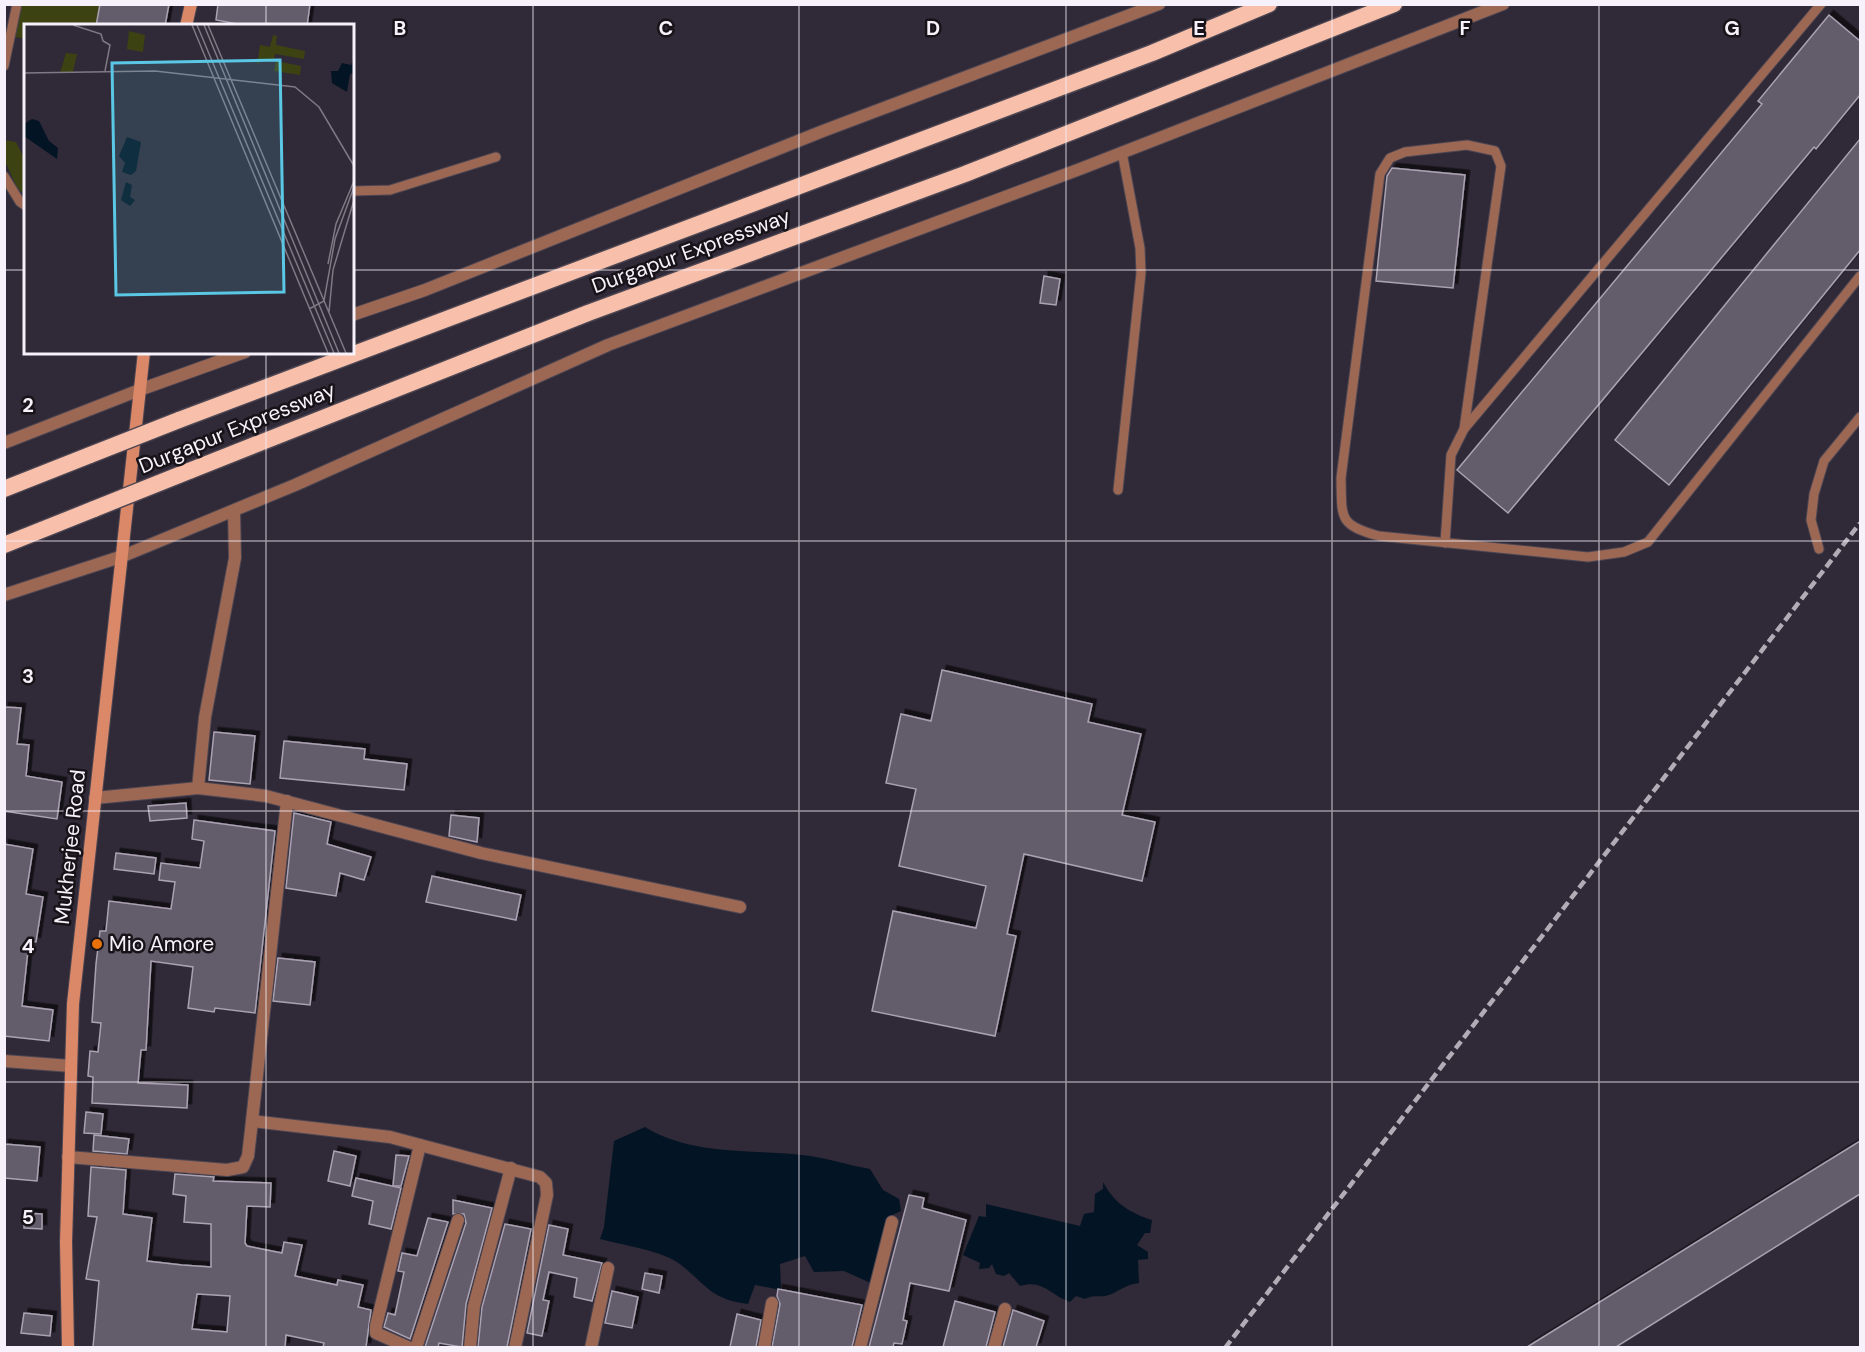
<svg xmlns="http://www.w3.org/2000/svg" width="1865" height="1352" font-family="'DM Sans',sans-serif">
	<defs>
		<filter id="shadow"><feDropShadow dx="4.5" dy="-4.5" stdDeviation="0" flood-color="#0009"/></filter>
	</defs>
	<rect width="100%" height="100%" fill="#302937"/>
	<!-- green -->
	<g fill="#3c4212">
		<path d="M17,5h83l-4,20 -70,1 -1,13 -14,-3z"/>
		<path d="M4,140l12,2 9,18v33l-7,-3 -13,-29z"/>
	</g>
	<!-- water -->
	<g fill="#031424">
		<path d="M645,1127c48,29 103,22 157,28 22,2 45,10 68,14l13,21 16,9 2,12 -11,5 -15,69 -31,-14 -30,1 -9,-16 -25,8 1,26 -26,-5 -7,19c-40,-5 -42,-21 -71,-42 -19,-12 -55,-17 -77,-23l4,-12 10,-86z"/>
		<path d="M1103,1182c11,21 27,31 49,38l-2,13h-5l-8,12 11,7v7l-10,1 1,23c-16,2 -23,11 -34,13 -8,1 -12,-1 -20,3l-9,-3 -6,6c-20,-7 -27,-23 -50,-16l-11,-13 -5,3 -8,-2 -4,-10 -3,4 -10,1 1,-6 -17,-8 16,-39 7,1v-13l94,22 4,-12 10,-2 1,-18 8,-5z"/>
	</g>
	<!-- building -->
	<g fill="#645b6b" stroke="#aaa1b2" stroke-width="1.5" fill-rule="evenodd" filter="url(#shadow)">
		<path d="M100,4h69l-4,22h-69z"/>
		<path d="M218,4h92l-3,22h-59l-32,-6z"/>
		<path d="M1829,15l31,26v54l-44,54 -2,-2 -306,366 -51,-43 305,-366 -4,-3z"/>
		<path d="M1860,139v111l-191,235 -54,-45z"/>
		<path d="M1392,168l73,7 -12,113 -77,-7 11,-105z"/>
		<path d="M1044,276l16,3 -4,26 -16,-2z"/>
		<path d="M942,670l150,34 -4,18 53,12 -19,81 33,7 -13,59 -118,-27 -17,80 9,2 -21,100 -123,-25 21,-100 83,17 10,-42 -87,-20 17,-77 -30,-6 15,-69 30,7z"/>
		<path d="M4,707l17,1 -4,36 12,1 -3,31 36,6 -5,37 -53,-8z"/>
		<path d="M214,732l41,4 -5,48 -41,-4z"/>
		<path d="M284,741l81,8 -1,10 43,5 -3,26 -124,-12z"/>
		<path d="M186,803l1,15 -37,3 -2,-15z"/>
		<path d="M294,813l37,9 -4,22 44,13 -7,23 -24,-7 -4,23 -50,-8z"/>
		<path d="M451,815l28,3 -2,24 -28,-6z"/>
		<path d="M194,820l81,11 -20,182 -40,-5 -1,4 -26,-4 5,-41 -42,-6 -5,89h-5l-3,33 50,2 -1,23 -95,-5 1,-26 -5,-1 2,-25 8,1 3,-29 -9,-1 4,-58 4,-33h6l3,-30 62,8 4,-27 -16,-2 2,-17 39,5 4,-27 -12,-2z"/>
		<path d="M4,844l29,5 -7,45 17,3 -7,45 -7,-1 -7,65 31,4 -4,31 -45,-5z"/>
		<path d="M116,853l40,5 -2,16 -40,-5z"/>
		<path d="M432,876l89,19 -5,25 -90,-18z"/>
		<path d="M278,958l37,4 -5,43 -37,-4z"/>
		<path d="M86,1112l17,2 -2,20 -17,-1z"/>
		<path d="M94,1135l35,4 -2,15 -34,-3z"/>
		<path d="M1860,1141v53l-244,153h-89z"/>
		<path d="M4,1144l36,3 -3,34 -33,-3z"/>
		<path d="M334,1151l22,5 -6,30 -22,-5z"/>
		<path d="M396,1155l13,1 -8,30h-8z"/>
		<path d="M91,1167l35,3 -3,44 29,4 -5,43 35,4 29,2v-43l-27,-2 2,-26 -13,-2 2,-20 39,3 -1,4 58,2 -1,24 -23,-1 -2,37 2,3 35,7 2,-11 18,3 -7,31 42,9 1,-5 25,5 -5,22 13,3 -5,37h-43l1,-4 -38,-8 -1,12h-192l6,-66 -13,-2 11,-62 -9,-1zM197,1294l33,2 -3,36 -35,-3z"/>
		<path d="M356,1178l45,10 -10,41 -22,-5 4,-23 -21,-5z"/>
		<path d="M909,1195l15,3 -2,10 44,12 -17,71 -39,-8 -7,37 4,1 -5,23 -8,-1 -1,4h-24z"/>
		<path d="M453,1200l39,8 -26,96 -4,43 -23,-4 -1,4h-13l41,-124 -2,-9h-11z"/>
		<path d="M24,1213l18,1v15l-18,-1z"/>
		<path d="M428,1218l20,4 -38,117 -26,-12 4,-14 7,2 9,-43 -6,-1 4,-18 15,3z"/>
		<path d="M505,1224l26,5 -24,118h-29l4,-40z"/>
		<path d="M549,1225l19,4 -5,26 39,8 -10,38 -18,-4 3,-19 -28,-6 -6,28 6,1 -7,35 -15,-3z"/>
		<path d="M645,1273l17,3 -3,17 -17,-4z"/>
		<path d="M778,1289l84,16 -10,42h-80l8,-43 -3,-8z"/>
		<path d="M612,1291l26,6 -6,31 -27,-5z"/>
		<path d="M955,1301l40,11 -9,35h-43z"/>
		<path d="M1013,1310l31,11 -8,26h-33z"/>
		<path d="M24,1313l28,3 -2,20 -29,-3z"/>
		<path d="M737,1314l24,6 -5,27h-26z"/>
	</g>
	<g fill="none" stroke-linecap="round" stroke-linejoin="round">
		<!-- service casing -->
		<g stroke="#4c4552" stroke-width="11">
			<g id="service">
				<path d="M4,66l13,-62"/>
				<path d="M4,176l16,26 6,4"/>
				<path d="M352,191l38,-1 106,-33"/>
				<path d="M1464,429l37,-263 -6,-15 -28,-6 -62,7 -15,6 -10,16 -39,304c1,40 -3,47 38,58l209,21 36,-5 24,-10 212,-266"/>
				<path d="M1118,490l23,-217 -1,-25 -18,-96"/>
				<path d="M1445,543l6,-88 13,-26 357,-425"/>
				<path d="M1819,549l-8,-29 3,-26 10,-33 36,-44"/>
			</g>
		</g>
		<!-- minor casing -->
		<g stroke="#4c4552" stroke-width="14">
			<g id="minor">
				<path d="M198,788l7,-71 30,-159 -1,-47"/>
				<path d="M95,798l103,-10 68,8 215,57 259,54"/>
				<path d="M4,1061l67,5"/>
				<path d="M252,1121l138,16 150,40 6,6 1,12 -32,153"/>
				<path d="M68,1157l159,13 16,-3 5,-11 4,-35 35,-320"/>
				<path d="M410,1348l-34,-15v-7l44,-181"/>
				<path d="M416,1348l42,-128"/>
				<path d="M470,1348l4,-42 37,-138"/>
				<path d="M591,1348l17,-80"/>
				<path d="M764,1348l8,-45"/>
				<path d="M860,1348l32,-126"/>
				<path d="M994,1348l11,-39"/>
			</g>
		</g>
		<!-- tertiary casing -->
		<g stroke="#4c4552" stroke-width="14">
			<g id="tertiary">
				<path d="M352,315l73,-25 398,-159 336,-127"/>
				<path d="M4,443l138,-54 103,-37"/>
				<path d="M4,595l119,-39 172,-71 313,-140 472,-176 423,-165"/>
			</g>
		</g>
		<!-- secondary casing -->
		<g stroke="#4c4552" stroke-width="14">
			<g id="secondary">
				<path d="M186,26l5,-22"/>
				<path d="M68,1348l-2,-106 7,-238 71,-652"/>
			</g>
		</g>
		<!-- trunk casing -->
		<g stroke="#4c4552" stroke-width="19">
			<g id="trunk">
				<path d="M179,420l973,-367 117,-49"/>
				<path d="M189,471l399,-158 377,-139 429,-170"/>
				<path d="M4,489l86,-34"/>
				<path d="M4,545l90,-36"/>
			</g>
		</g>
		<!-- service -->
		<use href="#service" stroke="#9c6854" stroke-width="9"/>
		<!-- minor -->
		<use href="#minor" stroke="#9c6854" stroke-width="12"/>
		<!-- tertiary -->
		<use href="#tertiary" stroke="#9c6854" stroke-width="12"/>
		<!-- secondary -->
		<use href="#secondary" stroke="#db8868" stroke-width="12"/>
		<!-- trunk -->
		<use href="#trunk" stroke="#f8c0aa" stroke-width="16"/>
		<!-- rail -->
		<path stroke="#b1acb6" stroke-width="4.5" stroke-dasharray="9 4.5" stroke-linecap="butt" d="M1225,1348l635,-825"/>
		<!-- trunk-bridge casing -->
		<g stroke="#4c4552" stroke-width="19" stroke-linecap="butt">
			<g id="trunk-bridge">
				<path d="M90,455l89,-35"/>
				<path d="M94,509l95,-38"/>
			</g>
		</g>
		<!-- trunk-bridge -->
		<use href="#trunk-bridge" stroke="#f8c0aa" stroke-width="16"/>
	</g>
	<!-- grid -->
	<path fill="none" stroke="#f6f1fa" stroke-width="1.5" stroke-opacity="0.55" d="M266,4v22M533,4v1344M799,4v1344M1066,4v1344M1332,4v1344M1599,4v1344M4,270h22M352,270h1508M266,352v996M4,541h1856M4,811h1856M4,1082h1856"/>
	<!-- markers -->
	<circle fill="#e8710a" stroke="#171319" stroke-width="2" cx="97" cy="944" r="6"/>
	<g text-anchor="middle" dominant-baseline="central" stroke-width="5" stroke-linejoin="round" paint-order="stroke">
		<!-- street labels -->
		<g font-size="21" fill="#f6f1fa" stroke="#171319">
			<text transform="translate(691 251) rotate(-20)">Durgapur Expressway</text>
			<text transform="translate(237 428) rotate(-22)">Durgapur Expressway</text>
			<text transform="translate(70 847) rotate(-84)">Mukherjee Road</text>
		</g>
		<!-- poi labels -->
		<g font-size="21" fill="#f6f1fa" stroke="#171319" text-anchor="start">
			<text x="109" y="944">Mio Amore</text>
		</g>
	</g>
	<!-- overview -->
	<g transform="translate(24 24)">
		<rect width="330" height="330" fill="#302937"/>
		<path d="M105,7l16,4 -2,17 -16,-3zM249,11l4,1 -1,9 29,6 -1,8 -29,-5 -1,7 -11,-2 -6,6 3,-20 10,2zM42,29l11,1 -4,18 -13,1zM252,37l25,5 -1,9 -26,-4z" fill="#3c4212"/>
		<path d="M330,33v16l-4,1 -3,18 -15,-9 -1,-12h7l4,-8 9,2zM8,95l7,2 10,20 9,7 -1,11 -33,-23v-12zM103,113l14,5 -5,29 -5,4 -9,-3 3,-9 -6,-7zM102,158l6,3 -2,12 5,3 -5,6 -9,-6z" fill="#031424"/>
		<path fill="none" stroke="#7f7985" stroke-width="1.5" d="M49,1l28,9 2,7 7,4 -5,26M168,1l136,328M173,1l137,328M180,1l135,328M184,1l138,328M0,49l131,-2 140,16 24,20 35,59M304,240l8,-40 18,-43M309,246l21,-70M285,285l15,-8 11,-62 19,-52M305,288l4,-42"/>
		<path fill="#5ac8e5" fill-opacity="0.15" stroke="#5ac8e5" stroke-width="3" d="M256,36l4,232 -168,3 -4,-232z"/>
		<rect width="330" height="330" fill="none" stroke="#f6f1fa" stroke-width="3"/>
	</g>
	<g font-size="20" text-anchor="middle" font-weight="bold" fill="#f6f1fa" stroke="#171319" stroke-width="5" stroke-linejoin="round" paint-order="stroke">
		<text x="400" y="35">B</text>
		<text x="666" y="35">C</text>
		<text x="933" y="35">D</text>
		<text x="1199" y="35">E</text>
		<text x="1465" y="35">F</text>
		<text x="1732" y="35">G</text>
		<text x="28" y="412">2</text>
		<text x="28" y="683">3</text>
		<text x="28" y="953">4</text>
		<text x="28" y="1224">5</text>
	</g>
	<!-- border -->
	<rect width="1865" height="1352" fill="none" stroke="#f6f1fa" stroke-width="12"/>
</svg>
